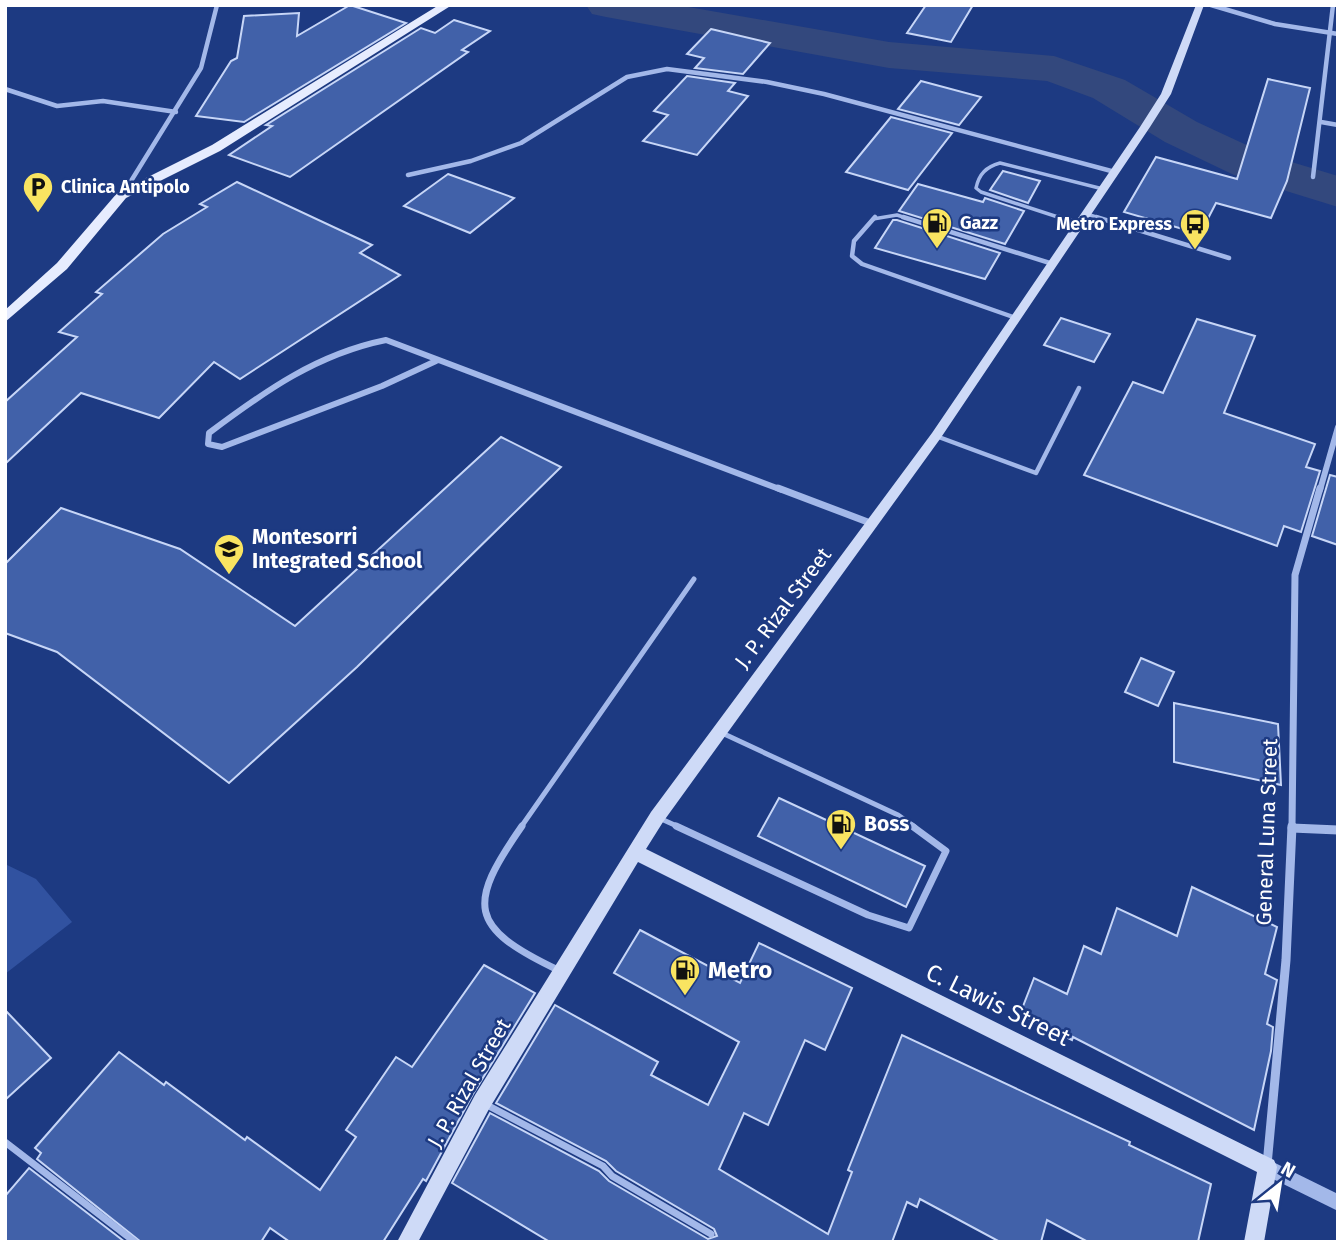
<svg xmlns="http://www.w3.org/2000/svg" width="1343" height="1247" font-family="'Fira Sans',sans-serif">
	<rect width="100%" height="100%" fill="#1d3a82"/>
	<!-- green -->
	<path fill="#3152a0" d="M5,864l31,15 36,43 -67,52z"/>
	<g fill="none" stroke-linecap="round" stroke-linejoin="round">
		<!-- river -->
		<path fill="#33487d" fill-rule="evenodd" d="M586,5h91l212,37 165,14 71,24 72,42 71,33 70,21v31l-104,-32 -69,-33 -72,-44 -46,-17 -158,-13 -283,-51 -14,-3z"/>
	</g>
	<!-- building -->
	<g fill="#4161a9" stroke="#c7d6f7" stroke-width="2">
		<path d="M350,5l56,18 -162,99 -48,-6 35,-55 6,-3 7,-42 55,-3 -2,23z"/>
		<path d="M926,5h47l-22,37 -44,-9z"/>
		<path d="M454,20l36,11 -28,19 6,2 -178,125 -61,-22 43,-29 -6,-1 155,-97 14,5z"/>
		<path d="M711,29l59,14 -27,31 -48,-6 9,-10 -17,-4z"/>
		<path d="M687,76l48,7 -7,8 20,5 -51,59 -54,-14 25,-26 -14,-4z"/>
		<path d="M1268,79l42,9 -23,93 -16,37 -55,-15 -16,31 -76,-22 32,-55 81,22z"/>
		<path d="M921,81l60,16 -22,28 -61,-16z"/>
		<path d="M891,117l61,16 -44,57 -62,-18z"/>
		<path d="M1003,171l37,10 -12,22 -38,-13z"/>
		<path d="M448,174l66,24 -44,35 -66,-27z"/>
		<path d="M237,182l135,63 -12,8 40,22 -160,104 -26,-17 -55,56 -78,-25 -76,71v-62l72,-65 -18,-5 43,-38 -6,-2 67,-58 44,-27 -7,-3z"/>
		<path d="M918,184l65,18 2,-4 39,13 -19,33 -106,-33z"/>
		<path d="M893,220h4l103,33 -15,26 -110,-31z"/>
		<path d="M1061,318l49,16 -16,28 -50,-17z"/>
		<path d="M1197,319l58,17 -31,77 91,31 -9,23 14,4 -19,61 -17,-6 -7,20 -193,-71 49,-93 30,11z"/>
		<path d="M501,437l60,30 -204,200 -128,116 -172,-131 -52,-19v-69l56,-56 119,41 115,77z"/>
		<path d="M1330,475l8,2v68l-26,-9z"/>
		<path d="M1141,658l33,14 -16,34 -33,-14z"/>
		<path d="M1174,703l104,21 3,61 -107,-23z"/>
		<path d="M779,798l146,68 -19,41 -148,-71z"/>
		<path d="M1192,887l85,40 -12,47 12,6 -10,44 6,3 -2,24 -17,79 -181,-93 -1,3 -52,-26 14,-36 33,16 17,-48 17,8 16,-46 60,28z"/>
		<path d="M640,930l100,53 19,-40 93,45 -27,62 -20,-10 -37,85 -24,-12 -25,56 109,65 24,-62 -4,-2 54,-135 228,107 -1,3 82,39 -13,58h-110l-41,-22 -6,22h-41l-80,-43 -3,8 -10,-5 -15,40h-342l-98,-59 38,-70 109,58 10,10 99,58 9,-3 -3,-7 -98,-58 -10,-10 -110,-58 59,-98 103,57 -7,13 57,30 31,-63 -125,-69z"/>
		<path d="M484,965l51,28 -62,101 -47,87 -3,-2 -40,63h-93l-20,-14 -9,14h-120l-104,-83 4,-6 -6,-5 84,-96 45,33 2,-3 79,58 2,-3 73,53 36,-53 -10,-7 50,-73 16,10z"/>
		<path d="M5,1010l46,48 -46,42z"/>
		<path d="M29,1168l96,74h-120v-46z"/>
	</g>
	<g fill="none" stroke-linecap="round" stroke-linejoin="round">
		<!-- service-far3 -->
		<g stroke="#a3b8e9" stroke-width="3.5">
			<path d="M1087,214l15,5"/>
			<path d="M873,219l24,-4 12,4"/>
			<path d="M1064,219l-83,-27 -5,-4c3,-14 10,-21 24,-25l103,26"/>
		</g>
		<!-- service-far2 -->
		<g stroke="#a3b8e9" stroke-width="4.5">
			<path d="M875,217l-21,24 -2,15 10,8 154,54"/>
			<path d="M903,217l150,47"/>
			<path d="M1059,217l22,7"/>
			<path d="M1096,217l133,41"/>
			<path d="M936,436l100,37 43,-85"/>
		</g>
		<!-- service-far1 -->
		<g stroke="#a3b8e9" stroke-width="5">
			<path d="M722,733l176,82 17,12"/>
			<path d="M659,818l20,9"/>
			<path d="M521,827l173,-248"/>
		</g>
		<!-- service -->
		<g stroke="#a3b8e9" stroke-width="7">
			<path d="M522,826c-55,79 -54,101 36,144"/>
			<path d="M676,826l192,89 41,13 37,-77 -34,-25"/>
			<path d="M485,1104l118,62 9,10 99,58"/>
			<path d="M5,1142l130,100"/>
		</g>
		<!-- minor-far3 -->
		<g stroke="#a3b8e9" stroke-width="4.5">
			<path d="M1211,5l64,19 63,10"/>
			<path d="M5,89l52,17 46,-5 73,11"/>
			<path d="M1321,122l17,3"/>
			<path d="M408,175l63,-14 50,-18 106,-66 40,-8 100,13 57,12 291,78"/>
			<path d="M1313,177l20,-172"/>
			<path d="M123,194l78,-126 16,-63"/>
		</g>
		<!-- minor-far2 -->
		<g stroke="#a3b8e9" stroke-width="6">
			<path d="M436,361l-54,25 -160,61 -14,-3 1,-11c56,-42 108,-79 177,-93l396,150"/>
			<path d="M1320,490l18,-63"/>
		</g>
		<!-- minor-far1 -->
		<g stroke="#a3b8e9" stroke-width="7">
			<path d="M778,488l95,36"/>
			<path d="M1292,827l3,-252 25,-87"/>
		</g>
		<!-- minor -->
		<g stroke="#a3b8e9" stroke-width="9">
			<path d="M1292,828l46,2"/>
			<path d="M1267,1165l19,-205 6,-134"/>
		</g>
		<!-- tertiary -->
		<path fill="#a3b8e9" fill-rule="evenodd" d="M1267,1159l71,35v17l-77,-38 -2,-6 2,-6z"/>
		<!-- secondary -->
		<path fill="#cedaf7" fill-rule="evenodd" d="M1196,5h8l-33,89 -21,33 -210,312 -277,383 -17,27 628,311 3,7 -13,75h-20l13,-70 -619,-310 -149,247 -71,133h-21l78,-147 176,-283 281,-379 208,-306 21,-33z"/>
		<!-- primary -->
		<path fill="#e6ecfe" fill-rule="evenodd" d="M439,5h13l-232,146 -94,47 -59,71 -62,53v-12l52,-47 61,-71 94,-47z"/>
	</g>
	<!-- icons -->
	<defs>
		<g id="parking-pin" transform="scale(1.575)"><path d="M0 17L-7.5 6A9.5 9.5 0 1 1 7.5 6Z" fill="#f9e461" stroke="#1d3a82"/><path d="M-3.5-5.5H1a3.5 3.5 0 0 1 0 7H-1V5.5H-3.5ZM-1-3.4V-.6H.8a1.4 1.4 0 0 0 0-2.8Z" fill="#111"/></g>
		<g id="fuel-pin" transform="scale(1.575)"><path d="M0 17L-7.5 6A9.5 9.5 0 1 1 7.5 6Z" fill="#f9e461" stroke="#1d3a82"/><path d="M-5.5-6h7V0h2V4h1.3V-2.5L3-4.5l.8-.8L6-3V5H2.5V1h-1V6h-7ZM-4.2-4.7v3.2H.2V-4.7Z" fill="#111"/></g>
		<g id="bus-pin" transform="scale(1.575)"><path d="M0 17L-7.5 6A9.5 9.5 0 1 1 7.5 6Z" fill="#f9e461" stroke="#1d3a82"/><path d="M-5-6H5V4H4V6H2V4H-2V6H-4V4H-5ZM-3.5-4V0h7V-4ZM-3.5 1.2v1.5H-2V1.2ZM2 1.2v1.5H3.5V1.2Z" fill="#111"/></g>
		<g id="school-pin" transform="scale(1.575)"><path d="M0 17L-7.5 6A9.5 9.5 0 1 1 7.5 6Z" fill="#f9e461" stroke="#1d3a82"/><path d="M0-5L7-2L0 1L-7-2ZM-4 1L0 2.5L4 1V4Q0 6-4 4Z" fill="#111"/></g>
	</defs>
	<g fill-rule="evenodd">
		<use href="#parking-pin" x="38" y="187"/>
		<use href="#fuel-pin" x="937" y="223"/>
		<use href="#bus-pin" x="1195" y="224"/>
		<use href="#school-pin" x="229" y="549"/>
		<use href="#fuel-pin" x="841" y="824"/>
		<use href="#fuel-pin" x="685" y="970"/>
	</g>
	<g text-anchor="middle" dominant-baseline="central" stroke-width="5" stroke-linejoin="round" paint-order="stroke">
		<!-- far-poi labels -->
		<g font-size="18" font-weight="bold" fill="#fff" stroke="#1d3a82" text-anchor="start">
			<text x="61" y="187">Clinica Antipolo</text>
			<text x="960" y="223">Gazz</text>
			<text x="1172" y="224" text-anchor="end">Metro Express</text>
		</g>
		<!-- poi labels -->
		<g font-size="21" font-weight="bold" fill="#fff" stroke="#1d3a82" text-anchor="start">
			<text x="252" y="537">Montesorri<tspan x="252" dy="24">Integrated School</tspan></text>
			<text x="864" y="824">Boss</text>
		</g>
		<!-- street labels -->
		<g font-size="21" fill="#fff" stroke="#1d3a82">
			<text transform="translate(783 608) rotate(-53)">J. P. Rizal Street</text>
			<text transform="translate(1267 832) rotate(-88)">General Luna Street</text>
			<text transform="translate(469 1083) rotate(-60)">J. P. Rizal Street</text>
		</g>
		<!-- near-poi labels -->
		<g font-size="24" font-weight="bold" fill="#fff" stroke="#1d3a82" text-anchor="start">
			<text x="708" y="970">Metro</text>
		</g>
		<!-- near-street labels -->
		<g font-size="24" fill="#fff" stroke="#1d3a82">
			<text transform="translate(998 1005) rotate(26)">C. Lawis Street</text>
		</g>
	</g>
	<!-- border -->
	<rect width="1343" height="1247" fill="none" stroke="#ffffff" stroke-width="14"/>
	<!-- north arrow -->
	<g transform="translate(1280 1184) rotate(30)" stroke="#1d3a82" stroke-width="5" paint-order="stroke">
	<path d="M0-5L12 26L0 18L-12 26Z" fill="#ffffff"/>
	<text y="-10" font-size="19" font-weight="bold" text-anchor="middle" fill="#ffffff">N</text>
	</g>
</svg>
